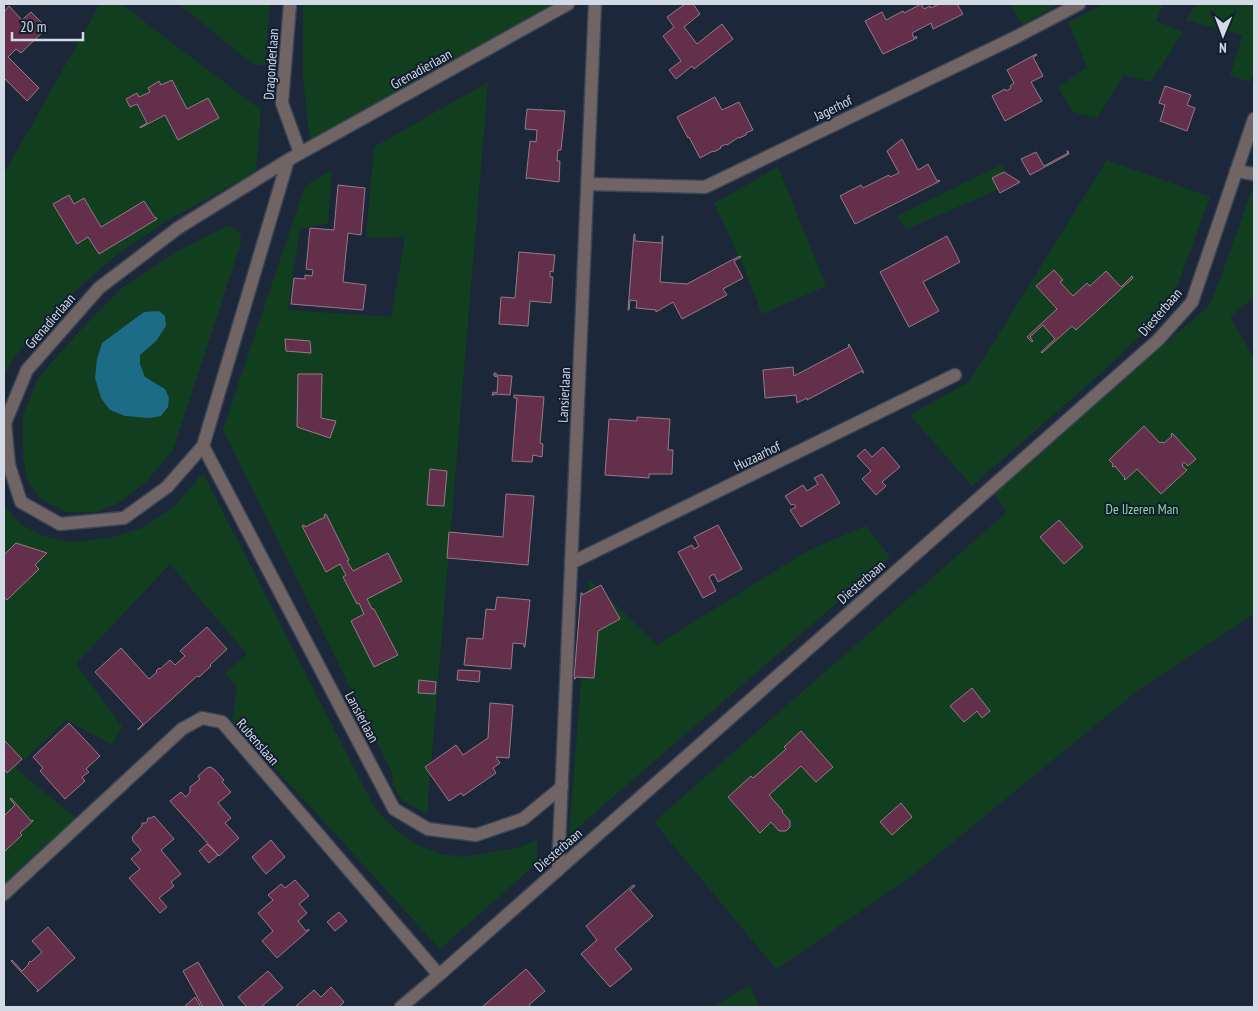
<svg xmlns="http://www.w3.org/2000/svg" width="1258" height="1011" font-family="'PT Sans Narrow',sans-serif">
	<rect width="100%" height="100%" fill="#1c2839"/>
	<!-- green -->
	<g fill="#123e20" fill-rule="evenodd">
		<path d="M100,4h21l140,106 -5,62 -88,48 -53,36 -59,52 -39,46 -13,21v-201z"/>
		<path d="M179,4h91l-5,61h-11z"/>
		<path d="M303,4h262l-255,138 -7,-65z"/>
		<path d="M1011,4h48l-37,21z"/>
		<path d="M1105,4h58l-7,17 27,11 -32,50 -27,-7 -27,43 -24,-6 -15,-25 29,-20 -19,-45z"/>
		<path d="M1197,4h57v65l-4,13 -20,-7 13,-40 -58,-15z"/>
		<path d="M488,82l-61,732 -24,-13 -11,-16 1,-10 -170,-346 82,-243 27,-16 -4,53 -28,6 -12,81 103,7 14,-80 -39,1 8,-91z"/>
		<path d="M1107,160l103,37 -38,103 -13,18 -50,48 -137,120 -62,-71 59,-33z"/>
		<path d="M1001,165l12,18 -106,46 -10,-13z"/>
		<path d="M778,167l48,119 -64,28 -19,-49 -29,-62z"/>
		<path d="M1253,187h1v110l-24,20 24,41v256l-117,77 -224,184 -117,81 -20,13 -122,-147 353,-310 -15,-21 217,-185 9,-21z"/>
		<path d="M227,226l7,2 7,7 -1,11 -67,204 -27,32 -26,20 -23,10h-31l-26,-13 -14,-21 -3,-30v-33l15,-37 39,-44 44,-45 55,-37zM159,311l-3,30 -16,14v9l5,13 20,12 -55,21z"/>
		<path d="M203,473l172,336 21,21 21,15 24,9 23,3 54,-9 19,-8v23l-97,86 -208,-228 5,-33 -12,-15 22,-19 -77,-90 -94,100 46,63 -10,18 -46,-25 -51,48 67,55 -78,70v-387l18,19 21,11 30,6 37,-4 32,-10 32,-21z"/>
		<path d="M866,526l24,31 -321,278 20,-256 68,66 150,-94z"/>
		<path d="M750,985l9,22h-46z"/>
	</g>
	<!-- water -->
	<path fill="#1c6b87" d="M159,311l6,5 1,10 -10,15 -16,14v9l5,13 20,12 4,9 -1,9 -7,9 -11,2 -25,-2 -15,-6 -9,-12 -6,-20 2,-19 5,-16 42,-31z"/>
	<!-- building -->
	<g fill="#642f4b" stroke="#957b87">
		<path d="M685,4h8l7,10 -16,13 13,17 25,-20 11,15 -39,30 -2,-3 -16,13 -7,-9 12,-9 -18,-25 11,-9 -7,-10z"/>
		<path d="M921,4l3,5 6,-3 1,2 8,-4h18l6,10 -30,15 -2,-6 -19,10 2,5 2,-2 1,2 -34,16 -18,-33 17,-9 4,8 17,-9 1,2z"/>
		<path d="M9,6l13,14 9,-8 16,16 -26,25 -5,-4 -8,8 31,31 -12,13 -23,-23v-66z"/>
		<path d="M1036,54l1,1 -4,2 10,19 -12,6 11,19 -37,20 -13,-25 13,-7 1,2 5,-3 -1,-2 4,-3 -7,-13z"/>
		<path d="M172,80l15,29 21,-11 11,20 -41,22 -13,-25 -25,13v-1l7,-4 -10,-19 -7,3 -4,-8 11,-6 2,4 11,-5 -2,-4 11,-7 2,4z"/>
		<path d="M1165,86l26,9 -4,10 8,3 -8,23 -27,-10 5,-16 -6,-2z"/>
		<path d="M715,97l7,13 17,-8 14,28 -7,3v2l-7,3v-1l-12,8 -1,-1 -6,3 1,1 -7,4 -1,-1 -13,7 -11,-21 -1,1 -11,-21z"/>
		<path d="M527,109l14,1v-1l1,1 23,1 -4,39h-3l-1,11h3l-1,21 -31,-4 -2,1 4,-38 6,1 1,-12 -12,-1z"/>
		<path d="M902,139l16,31 10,-6 9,17 2,-1 1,1 -85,43 -15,-28 21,-11 2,3 26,-13 1,2 9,-4 -12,-22z"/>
		<path d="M1067,151h1l1,3 -39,21 -9,-16 15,-7 8,14 24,-13z"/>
		<path d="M1004,172l16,10 -20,11 -8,-15z"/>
		<path d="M338,185l27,3 -4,47 -13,-2 -5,49 23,3 -3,25 -72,-6 3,-26 11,1v-4l7,1 1,-6 -7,-1 4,-41 24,2z"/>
		<path d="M69,195l5,9 10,-6 17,29 43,-26 11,17 1,-1 1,2 -58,35 -11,-17 -11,7 -24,-40z"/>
		<path d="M634,234h1v7l27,2v-7h1l-3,46 27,2 41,-22 12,-6 1,1 -7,4 9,17 -20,11 4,6 -45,24 -9,-17 -17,10v-2l-20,-2 1,-7 -7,-1 -1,10h-1z"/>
		<path d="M947,236l13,26 -37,20 16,29 -30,16 -29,-55z"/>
		<path d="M519,252l36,3 -2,17 -3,-1v6h3l-2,26 -21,-2 -2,25 -29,-2 2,-27 14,1z"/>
		<path d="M1054,270l9,10 -3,2 13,14 14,-13 3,3 16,-15 15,16 11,-11 1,2 -57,52 -4,-4 -30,27 -1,-1 14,-13 -12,-14 -13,12 3,4 -1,1 -5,-5 30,-28 -21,-23z"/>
		<path d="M285,339l25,2 1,12 -25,-2z"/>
		<path d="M849,344l15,29h-1l-1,-2 -55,29v-2l-10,5 -1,-8 -31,3 -2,-28 30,-3 1,9 55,-29 -1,-2z"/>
		<path d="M494,373h2v2l16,1 -2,19 -16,-1v1h-2l1,-3 4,1 1,-16 -4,-1z"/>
		<path d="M298,374h24l-1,44 15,3 -6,17 -33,-11z"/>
		<path d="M514,395l30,2 -4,46 3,1 -1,13 -9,-2 -1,7 -20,-1 5,-63h-3z"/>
		<path d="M637,417l33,2 -2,31h5l-1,24h-23v4l-44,-3 4,-56 28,2z"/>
		<path d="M1144,426l16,17 1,-1 3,1 8,-7 -1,-1 1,-2 24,26 -8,7 -4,-4 -2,2 1,1 -1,1 5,4 -26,24 -24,-25 -12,11 -1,-1 1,-1 -10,-12 -2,1 -1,-1 1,-2 -4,-4z"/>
		<path d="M883,447l17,20 -18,15 4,4 -10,9 -14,-16 9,-8 -14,-15 8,-7 7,8z"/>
		<path d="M430,469l17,2 -3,35 -17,-1z"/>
		<path d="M822,474l18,29 -39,24 -11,-17 6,-3 -2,-3 -3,1 -6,-9 18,-11 4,6 11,-7 -4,-6z"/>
		<path d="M506,494l28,2 -6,69 -81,-7 2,-26 54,5z"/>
		<path d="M326,514l23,46 -2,1 6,10 35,-18 14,28 -35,18 5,10h2l24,46 -24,12 -23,-46 13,-7 -5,-11 -2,1 -14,-27 3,-2 -6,-11 -14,8 -24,-46 2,-1 1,2 20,-10 -1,-2z"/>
		<path d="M1059,520l24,27 -19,17 -24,-27z"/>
		<path d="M718,525l24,44 -24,13 -4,-8 -5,3 7,14 -13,7 -25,-46 14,-7 2,4 5,-3 -5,-9z"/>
		<path d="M16,543l31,10 -12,12 4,4 -32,31 -3,-3v-42z"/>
		<path d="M601,585l19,34 -22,12 -4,47 -18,-1 -1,2h-1l7,-86h1v2z"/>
		<path d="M497,597l33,3 -5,47h-1v-3l-11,-1 -2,26 -47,-4 3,-27 16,1 3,-30 9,1z"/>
		<path d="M207,627l20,22 -17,16 1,1 -12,11 -2,-1 -59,54v-1l5,-5 -48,-52 26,-24 28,31 8,-7 -1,-1 3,-3 1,1 10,-9 5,5 10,-9 -5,-5z"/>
		<path d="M458,670l22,1 -1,11 -22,-2z"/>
		<path d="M419,680l17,2 -1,12 -17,-1z"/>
		<path d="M972,688l18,23 -8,7 -5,-7 -13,11 -14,-16z"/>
		<path d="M490,703l23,2 -4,53 -13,-1 4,6 -7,5 3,5 -33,23 -2,-3 -12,8 -24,-34 31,-22 7,10 25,-17z"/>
		<path d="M69,723l31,33 -14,13 3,3 -7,5 3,4 -20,18 -25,-28 3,-3 -10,-11z"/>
		<path d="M801,731l32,36 -17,15 -15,-16 -32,29 14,16 -1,1 8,9v6l-4,4h-7l-8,-9 -11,11 -32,-36 23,-21 2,2 33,-29 -2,-2z"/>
		<path d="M5,741l17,18 -15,14 -3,-4v-27z"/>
		<path d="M210,767l4,2 10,11 -2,2 9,10 -13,11 13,15 -6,5 14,15 -20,18 -49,-55 11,-9 5,5 4,-5v-5l10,-8 -2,-3 9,-8z"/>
		<path d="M11,798l20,23 2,-1v1l-13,12 2,2 -18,17v-36l11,-11 -5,-6z"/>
		<path d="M901,803l11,14 -20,18 -12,-13z"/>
		<path d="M154,816l20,23 -13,11 20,24 -10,8 3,4 -15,12 8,9 -7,6 -31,-35 11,-9 -9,-10 10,-9 -8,-9 -1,-4 10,-11v-3h4l1,-1 1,-4h3z"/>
		<path d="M271,840l14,17 -19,17 -14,-17z"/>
		<path d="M207,844l11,11 -9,8 -10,-12z"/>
		<path d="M295,880l14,16 -10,8 8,9 -9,8 8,10 3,-2v1l-32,28 -15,-17 11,-10 -15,-18 15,-13 -5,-5 13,-11 4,4z"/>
		<path d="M633,885l2,1 -5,4 23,26 -38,33 17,20 -22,18 -29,-33 16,-14 -11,-14z"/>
		<path d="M339,912l8,9 -12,10 -8,-9z"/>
		<path d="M48,927l27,31 -38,34 1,-2 -27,-29 1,-1 10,11 7,-7 -1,-1 2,-2 1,1 11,-10 -10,-11z"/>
		<path d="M198,962l26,45h-21l-20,-36z"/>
		<path d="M526,969l19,22 -16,14 2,2h-49z"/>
		<path d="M268,971l15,17 -22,19h-14l-9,-10z"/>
		<path d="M331,987l13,15 -5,5h-44l19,-17 7,7z"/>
		<path d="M195,997l6,10h-17z"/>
	</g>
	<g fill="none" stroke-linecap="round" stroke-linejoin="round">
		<!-- minor casing -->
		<g stroke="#394455" stroke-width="15">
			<g id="minor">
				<path d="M290,4l-8,99 18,50"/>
				<path d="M288,160l-85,286 -36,41 -43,31 -64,6 -39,-22 -12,-37 -4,-42 22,-53 72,-82 79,-60 110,-68 280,-156"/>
				<path d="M1236,171l18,3"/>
				<path d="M588,184l117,3 309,-149 65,-34"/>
				<path d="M203,446l191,363 34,20 48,6 47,-16 39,-32"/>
				<path d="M571,563l384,-188"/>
				<path d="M558,870l37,-866"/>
				<path d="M4,894l178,-165 20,-11 20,4 217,253"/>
				<path d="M401,1007l38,-32 719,-635 34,-38 62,-183"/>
			</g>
		</g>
		<!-- minor -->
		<use href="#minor" stroke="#716465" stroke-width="12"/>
	</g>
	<g text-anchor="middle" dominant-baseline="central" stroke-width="4" stroke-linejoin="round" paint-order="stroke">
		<!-- street labels -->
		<g font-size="14" fill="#d2dae6" stroke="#121e2f">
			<text transform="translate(271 64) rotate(-86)">Dragonderlaan</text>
			<text transform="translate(421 69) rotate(-29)">Grenadierlaan</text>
			<text transform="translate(833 108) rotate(-26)">Jagerhof</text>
			<text transform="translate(1160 312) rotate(-49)">Diesterbaan</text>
			<text transform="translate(50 321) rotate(-49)">Grenadierlaan</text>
			<text transform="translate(564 395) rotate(-87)">Lansierlaan</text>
			<text transform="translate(757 456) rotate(-26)">Huzaarhof</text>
			<text transform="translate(861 582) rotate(-41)">Diesterbaan</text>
			<text transform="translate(362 717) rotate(62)">Lansierlaan</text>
			<text transform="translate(258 742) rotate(49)">Rubenslaan</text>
			<text transform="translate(558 850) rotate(-41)">Diesterbaan</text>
		</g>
		<!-- park labels -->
		<g font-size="14" fill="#88d89d" stroke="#121e2f">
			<text x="1142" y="509">De IJzeren Man</text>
		</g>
	</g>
	<!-- border -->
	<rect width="1258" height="1011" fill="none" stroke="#d2dae6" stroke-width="10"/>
	<!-- north arrow -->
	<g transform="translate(1223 35) rotate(181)" stroke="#121e2f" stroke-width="4" paint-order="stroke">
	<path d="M0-4L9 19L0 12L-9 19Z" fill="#d2dae6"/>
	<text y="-8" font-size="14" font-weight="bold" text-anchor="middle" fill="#d2dae6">N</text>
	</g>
	<!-- scale -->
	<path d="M12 32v8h71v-8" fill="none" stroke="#d2dae6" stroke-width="2.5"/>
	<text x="20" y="32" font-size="15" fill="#d2dae6" stroke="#121e2f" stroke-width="4" paint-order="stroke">20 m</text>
</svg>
